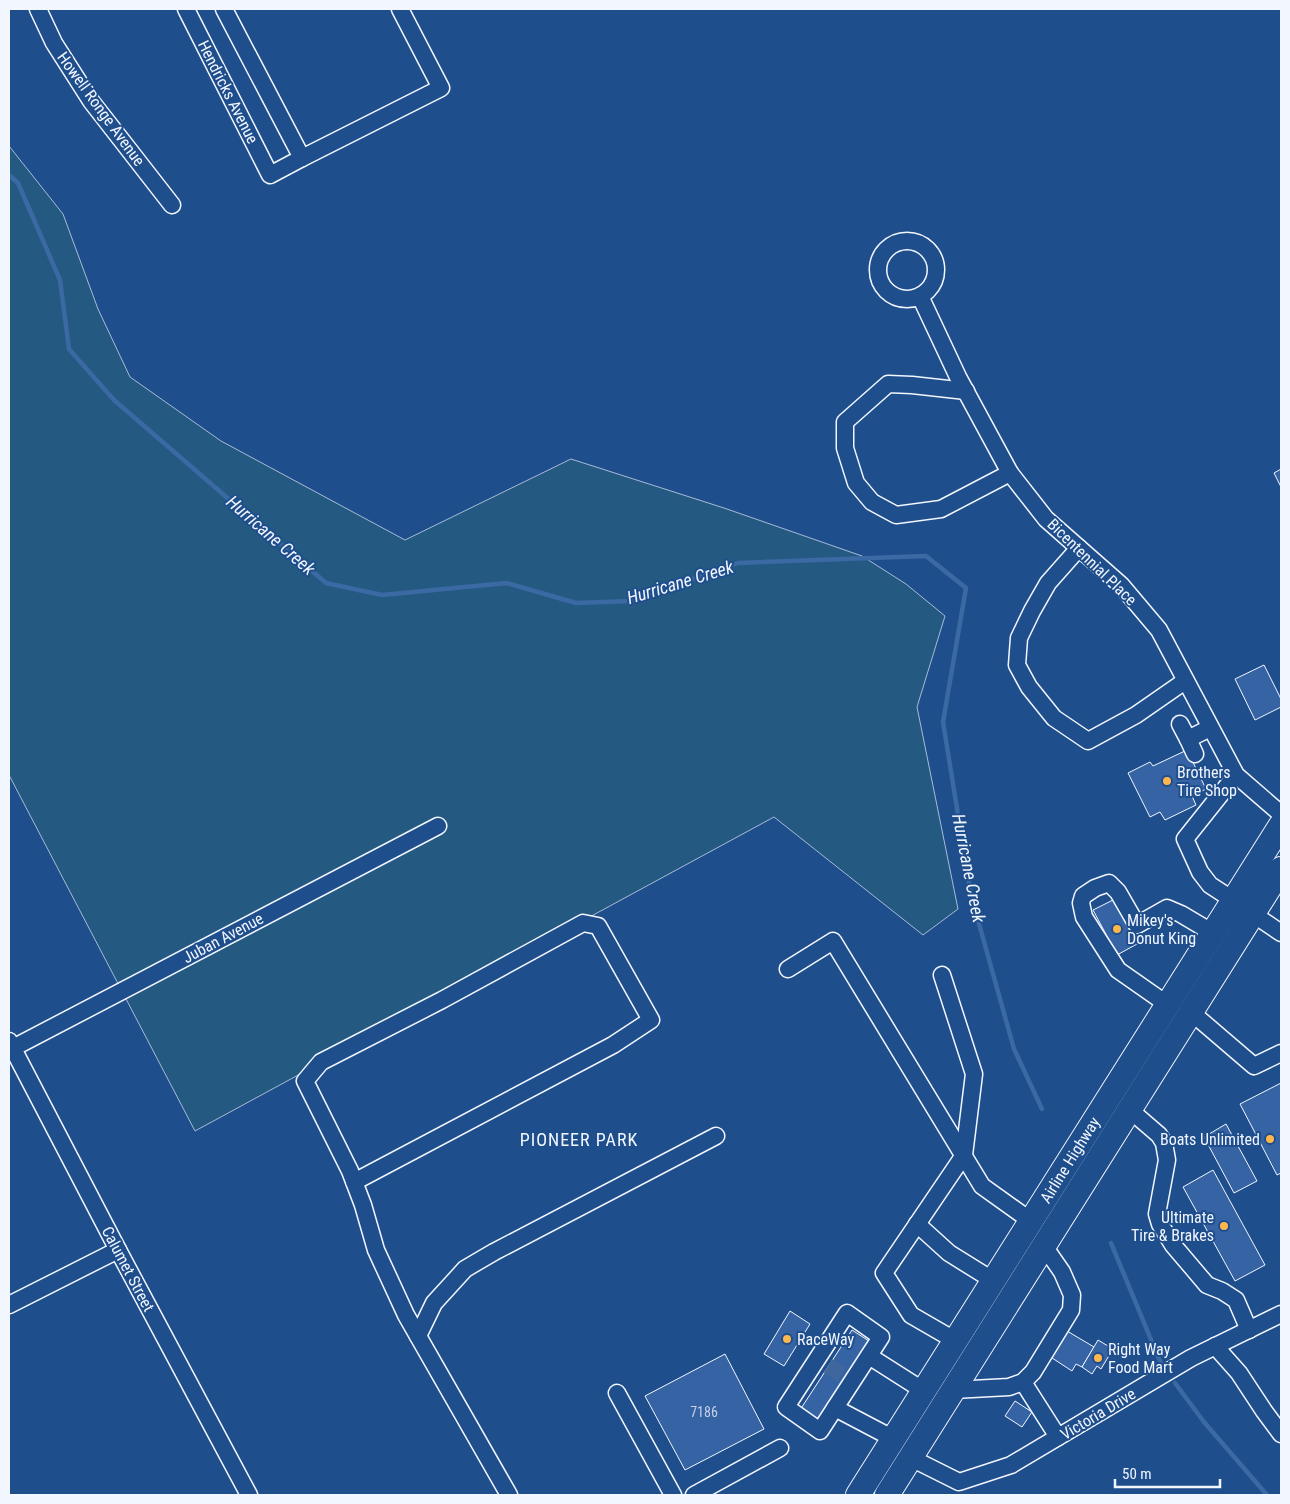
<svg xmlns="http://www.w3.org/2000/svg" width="1290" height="1504" font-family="'Roboto Condensed',sans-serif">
	<rect width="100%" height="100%" fill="#1f4e8c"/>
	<!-- green -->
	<path fill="#245a82" stroke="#a8bbd7" d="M9,146l54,68 35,95 32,68 91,64 184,99 166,-81 153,49 138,48 44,28 39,32 -28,91 41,202 -35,26 -149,-118 -579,314 -186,-356z"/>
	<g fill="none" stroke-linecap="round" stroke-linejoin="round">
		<!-- stream -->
		<g stroke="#3b69a3" stroke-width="4.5">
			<path d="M9,175l9,8 42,97 9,69 45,51 212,183 56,12 125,-12 69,20 55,-2 107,-38 188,-7 40,32 -23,134 28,173 43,154 28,60"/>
			<path d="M1111,1243l48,116 4,7"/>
			<path d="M1175,1383l29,39 63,73"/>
		</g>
	</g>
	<!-- building -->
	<g fill="#3563a3" stroke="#f2f6ff">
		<path d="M1281,469v18l-7,-14z"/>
		<path d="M1264,665l17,34v8l-26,13 -20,-41z"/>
		<path d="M1187,750l19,39 -14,7 4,9 -31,15 -5,-8 -10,5 -22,-44 22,-11 3,4z"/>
		<path d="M1113,900l14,25 1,-1 6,10 -2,1 5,9 -20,11 -24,-45z"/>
		<path d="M1281,1083v90l-4,2 -37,-71z"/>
		<path d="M1226,1124l31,57 -23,12 -30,-56z"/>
		<path d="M1213,1170l52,95 -30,16 -52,-94z"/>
		<path d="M790,1311l20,13 -26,42 -20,-12z"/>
		<path d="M1062,1328l32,19 -12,20 -6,-3 -4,7 -26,-17z"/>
		<path d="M852,1330l17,11 -52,80 -17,-11z"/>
		<path d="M1098,1340l15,9 -12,20 -4,-3 -5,8 -10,-7z"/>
		<path d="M725,1354l39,75 -79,41 -40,-74z"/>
		<path d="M1015,1401l17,11 -10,15 -17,-11z"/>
	</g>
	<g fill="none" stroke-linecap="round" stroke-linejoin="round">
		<!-- minor-tunnel -->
		<path stroke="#3f679d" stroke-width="16" stroke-dasharray="16 8" stroke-linecap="butt" d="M828,1366l18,11"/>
		<!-- minor casing -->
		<g stroke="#f2f6ff" stroke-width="19">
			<g id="minor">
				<path d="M38,9l16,34 37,58 81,104"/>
				<path d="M186,9l84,166 32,-17"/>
				<path d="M224,9l78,149 139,-70 -41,-79"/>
				<circle cx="907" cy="270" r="29"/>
				<path d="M920,296l38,81 52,96 36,46 75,66 38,45 77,145 45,39"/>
				<path d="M966,391l-54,-6 -24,-1 -43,38v26l11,35 16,19 24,13 45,-6 69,-36"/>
				<path d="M1079,548l-31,35 -16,28 -13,27 -2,27 12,22 25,31 34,23 48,-26 49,-34"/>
				<path d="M1180,724l8,15"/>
				<path d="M1195,754l-7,-15 22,-11"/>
				<path d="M1233,900l-23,-15 -10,-13 -15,-33 51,-64"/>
				<path d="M1253,914l28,19"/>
				<path d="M788,969l45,-28 149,245 49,35"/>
				<path d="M942,975l32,99 -10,81 -80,118 27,42 45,26"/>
				<path d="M1168,1005l-50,-35 -34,-53 -3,-14 2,-7 12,-8 14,-5 9,9 19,33 30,-17 14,6 32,19"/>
				<path d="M1191,1012l63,54 27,-13"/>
				<path d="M9,1041l109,209 131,245"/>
				<path d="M9,1050l429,-224"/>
				<path d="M1130,1110l29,25 5,8 3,17 -10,54 3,10 13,21 34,40 15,6 14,9 13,30"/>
				<path d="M354,1182l259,-137 38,-25 -53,-94 -15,-3 -141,77 -121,62 -16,19 45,90 13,34 13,45 30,65 103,180"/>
				<path d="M917,1224l32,29 45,28"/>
				<path d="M9,1305l109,-55"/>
				<path d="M847,1313l34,24 -61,94 -34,-24z"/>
				<path d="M418,1336l16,-33 31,-34 29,-17 222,-116"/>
				<path d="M1215,1346l24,27 25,38 17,23"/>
				<path d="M869,1356l55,35"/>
				<path d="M1023,1382l35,55"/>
				<path d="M953,1390l56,-3 14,-5 10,-10 38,-62 1,-15 -10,-23 -18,-26"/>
				<path d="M617,1393l56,102"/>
				<path d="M835,1408l59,31"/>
				<path d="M911,1458l48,24 52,-17 180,-107 90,-44"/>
				<path d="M694,1495l86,-47"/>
			</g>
		</g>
		<!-- highway casing -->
		<g stroke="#f2f6ff" stroke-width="26">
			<g id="highway">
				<path d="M858,1495l423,-670"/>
				<path d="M887,1495l394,-626"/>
			</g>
		</g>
		<!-- minor -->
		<use href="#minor" stroke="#1f4e8c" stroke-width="16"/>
		<!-- highway -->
		<use href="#highway" stroke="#1f4e8c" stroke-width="24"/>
	</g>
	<!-- markers -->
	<g fill="#ffb74d" stroke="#1f4e8c" stroke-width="2">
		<circle cx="1167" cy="781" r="5"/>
		<circle cx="1117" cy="929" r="5"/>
		<circle cx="1270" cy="1139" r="5"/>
		<circle cx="1224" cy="1226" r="5"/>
		<circle cx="787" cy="1339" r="5"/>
		<circle cx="1098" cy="1358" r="5"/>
	</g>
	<g text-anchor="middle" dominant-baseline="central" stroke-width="4" stroke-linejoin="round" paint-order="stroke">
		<!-- number labels -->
		<g font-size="14" fill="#c3d1e8">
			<text x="704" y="1412">7186</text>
		</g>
		<!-- street labels -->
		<g font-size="16" fill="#f2f6ff" stroke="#1f4e8c">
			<text transform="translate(228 92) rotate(63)">Hendricks Avenue</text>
			<text transform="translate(101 109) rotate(54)">Howell Ronge Avenue</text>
			<text transform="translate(1092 562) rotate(44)">Bicentennial Place</text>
			<text transform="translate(223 938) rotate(-28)">Juban Avenue</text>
			<text transform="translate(1070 1160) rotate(-58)">Airline Highway</text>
			<text transform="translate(128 1269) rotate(62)">Calumet Street</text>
			<text transform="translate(1098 1414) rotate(-31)">Victoria Drive</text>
		</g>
		<!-- poi labels -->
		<g font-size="16" fill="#f2f6ff" stroke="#1f4e8c" text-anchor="start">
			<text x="1177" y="772">Brothers<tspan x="1177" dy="18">Tire Shop</tspan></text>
			<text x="1127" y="920">Mikey's<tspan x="1127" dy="18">Donut King</tspan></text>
			<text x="1260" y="1139" text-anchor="end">Boats Unlimited</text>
			<text x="1214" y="1217" text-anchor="end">Ultimate<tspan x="1214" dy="18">Tire &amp; Brakes</tspan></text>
			<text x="797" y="1339">RaceWay</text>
			<text x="1108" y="1349">Right Way<tspan x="1108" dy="18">Food Mart</tspan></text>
		</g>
		<!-- water labels -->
		<g font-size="18" font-style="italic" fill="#f2f6ff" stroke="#1f4e8c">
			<text transform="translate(271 535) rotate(41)">Hurricane Creek</text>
			<text transform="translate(680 582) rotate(-17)">Hurricane Creek</text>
			<text transform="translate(969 868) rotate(79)">Hurricane Creek</text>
		</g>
		<!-- neighbourhood labels -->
		<g font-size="18" letter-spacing="1" fill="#f2f6ff" stroke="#1f4e8c">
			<text x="579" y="1139">PIONEER PARK</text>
		</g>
	</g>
	<!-- border -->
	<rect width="1290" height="1504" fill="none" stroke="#f2f6ff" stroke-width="20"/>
	<!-- scale -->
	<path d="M1115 1479v8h105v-8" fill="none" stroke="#f2f6ff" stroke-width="2.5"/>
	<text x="1122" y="1479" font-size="15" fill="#f2f6ff" stroke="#1f4e8c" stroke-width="4" paint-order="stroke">50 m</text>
</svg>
